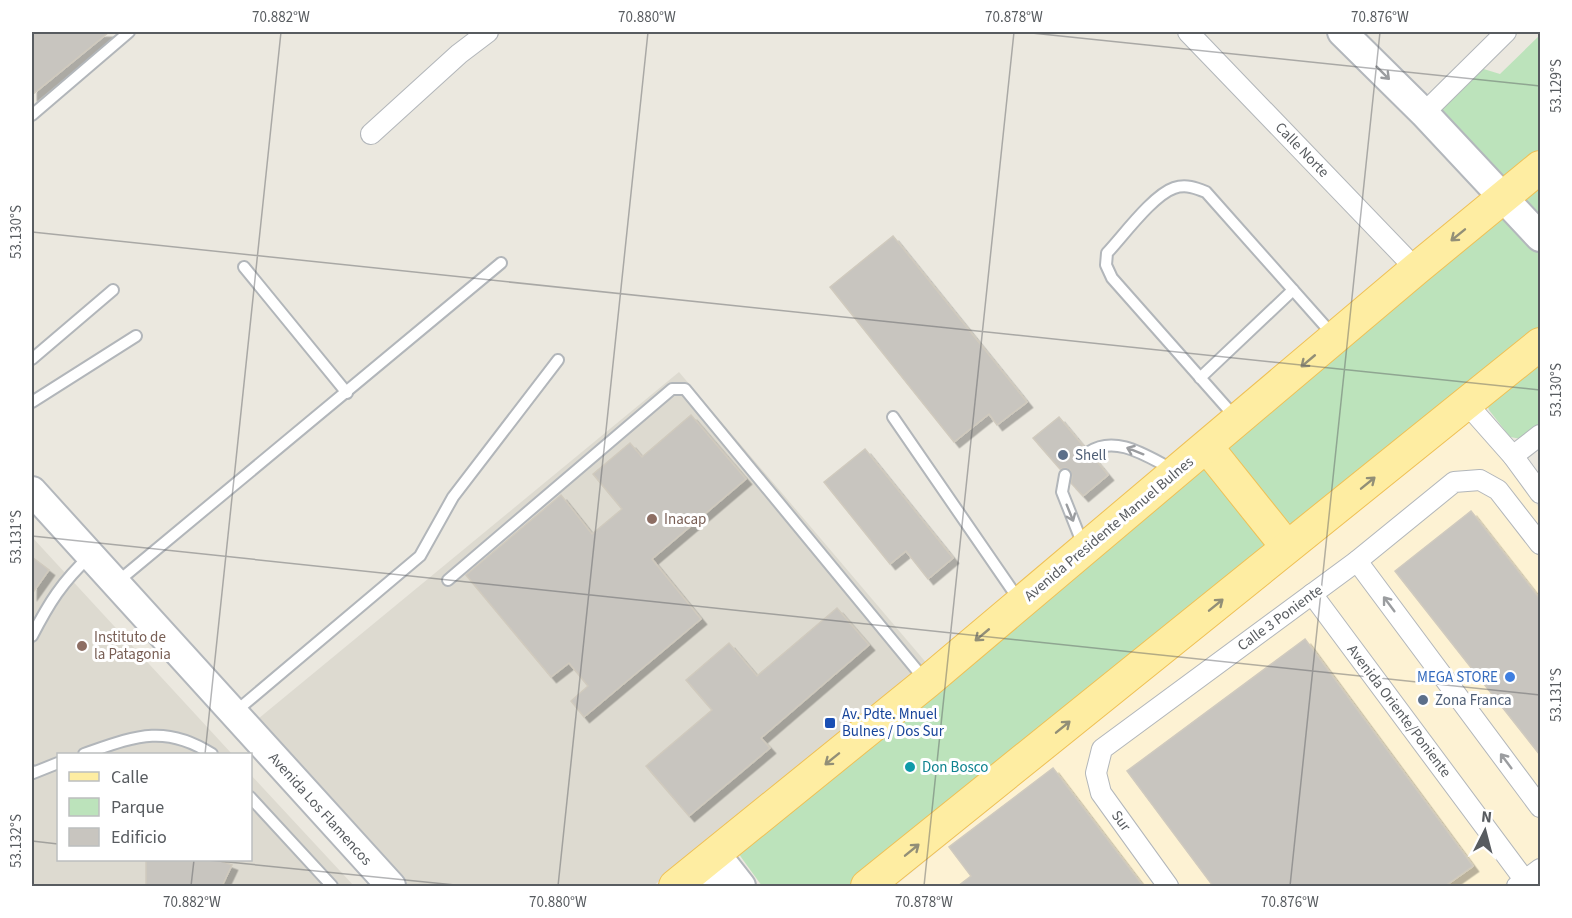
<svg xmlns="http://www.w3.org/2000/svg" width="1572" height="918" font-family="'Source Sans 3',sans-serif">
	<defs>
		<filter id="shadow"><feDropShadow dx="5.5" dy="5.5" stdDeviation="0" flood-color="#0004"/></filter>
	</defs>
	<rect width="100%" height="100%" fill="#ebe8df"/>
	<!-- commercial -->
	<path fill="#fdf2d3" d="M1470,418l70,91v377h-645z"/>
	<!-- education -->
	<g fill="#dddad0">
		<path d="M679,372l250,294 -276,220h-249l-151,-163z"/>
		<path d="M32,537l200,217h-174v106h192l1,-85 103,111h-322z"/>
	</g>
	<!-- green -->
	<g fill="#bce3bb">
		<path d="M1540,35v113l-35,31 -74,-66 46,-46 23,7z"/>
		<path d="M1540,178v41l-15,-18 -1,-5z"/>
		<path d="M1499,217l12,3 29,31v78l-246,195 -10,-3 -55,-64 -2,-13z"/>
		<path d="M1540,354v74l-13,12 -17,-3 -21,-27 -3,-9z"/>
		<path d="M1203,465l65,72 -5,16 -414,333h-87l-29,-40z"/>
	</g>
	<!-- building -->
	<g fill="#c8c5bf" stroke="#d0cabe" stroke-width="1.5" filter="url(#shadow)">
		<path d="M32,32h77l-77,63z"/>
		<path d="M893,236l134,166 -30,23 -8,-11 -35,28 -124,-155z"/>
		<path d="M691,415l55,64 -94,80 49,60 -117,98 -13,-16 17,-15 -19,-23 -18,14 -85,-102 95,-80 31,39 30,-25 -29,-35 37,-31 12,14z"/>
		<path d="M1059,417l25,30 -2,4 1,5 5,3 6,-1 14,17 -25,21 -12,-13 1,-7 -2,-6 -4,-2 -6,1 -27,-31z"/>
		<path d="M865,449l88,109 -25,21 -22,-28 -16,13 -66,-82z"/>
		<path d="M1471,511l69,88v156l-145,-184z"/>
		<path d="M32,557l17,13 -17,24z"/>
		<path d="M837,608l32,37 -108,93 9,10 -81,68 -43,-50 66,-56 -26,-30 43,-37 28,33z"/>
		<path d="M1305,639l168,227 -28,20h-232l-86,-115z"/>
		<path d="M1053,768l90,118h-185l13,-10 -22,-29z"/>
		<path d="M146,860h73l13,5 -10,21h-76z"/>
	</g>
	<g fill="none" stroke-linecap="round" stroke-linejoin="round">
		<!-- lane casing -->
		<g stroke="#b2b6ba" stroke-width="14">
			<g id="lane">
				<path d="M32,115l97,-83"/>
				<path d="M244,267l103,126"/>
				<path d="M32,359l81,-69"/>
				<path d="M1200,378l93,-88"/>
				<path d="M32,402l104,-66"/>
				<path d="M893,417l126,183"/>
				<path d="M1235,417l-123,-139 -6,-13 1,-12c16,-17 46,-58 67,-65 12,-4 22,0 32,4l127,143"/>
				<path d="M1089,452c27,-18 59,5 83,17"/>
				<path d="M1065,475l-3,17 21,53"/>
				<path d="M448,580l224,-191h13l240,291"/>
				<path d="M116,583l385,-320"/>
				<path d="M32,636c17,-33 30,-54 58,-80"/>
				<path d="M235,712l185,-156 33,-59 105,-137"/>
				<path d="M84,754c49,-17 80,-31 128,0"/>
				<path d="M32,771l1,2 25,-10"/>
				<path d="M250,797l82,89"/>
			</g>
		</g>
		<!-- street casing -->
		<g stroke="#b2b6ba" stroke-width="22">
			<g id="street">
				<path d="M1188,32l228,237"/>
				<path d="M1424,113l82,-81"/>
				<path d="M371,134l88,-80 29,-22"/>
				<path d="M1467,404l46,52 27,37"/>
				<path d="M1513,456l27,-21"/>
				<path d="M1357,561l183,246"/>
				<path d="M1312,594l217,292"/>
				<path d="M1168,886l-67,-93 -5,-20 6,-24 255,-188 97,-79 26,-2 18,10 42,54"/>
				<path d="M1517,886l23,-17"/>
			</g>
		</g>
		<!-- secondary casing -->
		<g stroke="#b3b7bc" stroke-width="32">
			<g id="secondary">
				<path d="M1342,32l82,81 116,124"/>
				<path d="M32,491l359,395"/>
				<path d="M716,854l25,32"/>
				<path d="M698,869l13,17"/>
			</g>
		</g>
		<!-- primary casing -->
		<g stroke="#efc055" stroke-width="34">
			<g id="primary">
				<path d="M1207,447l80,100"/>
				<path d="M675,886l252,-204 489,-413 124,-102"/>
				<path d="M867,886l673,-542"/>
			</g>
		</g>
		<!-- lane -->
		<use href="#lane" stroke="#fff" stroke-width="10"/>
		<!-- street -->
		<use href="#street" stroke="#fff" stroke-width="20"/>
		<!-- secondary -->
		<use href="#secondary" stroke="#fff" stroke-width="28"/>
		<!-- primary -->
		<use href="#primary" stroke="#feeda2" stroke-width="32"/>
	</g>
	<!-- one-way arrows -->
	<defs><path id="oneway-shaft" d="M-6 0H5M1.5-3L5.5 0L1.5 3" fill="none" stroke-width="1.6" stroke-linecap="round" stroke-linejoin="round" transform="scale(1.5)"/></defs>
	<g stroke="#9b9da0">
		<use href="#oneway-shaft" transform="translate(1383 73) rotate(45)"/>
		<use href="#oneway-shaft" transform="translate(1135 451) rotate(-158)"/>
		<use href="#oneway-shaft" transform="translate(1070 513) rotate(68)"/>
		<use href="#oneway-shaft" transform="translate(1389 604) rotate(-127)"/>
		<use href="#oneway-shaft" transform="translate(1506 761) rotate(-127)"/>
	</g>
	<g stroke="#928f77">
		<use href="#oneway-shaft" transform="translate(1458 235) rotate(141)"/>
		<use href="#oneway-shaft" transform="translate(1308 361) rotate(140)"/>
		<use href="#oneway-shaft" transform="translate(1368 483) rotate(-39)"/>
		<use href="#oneway-shaft" transform="translate(1216 605) rotate(-39)"/>
		<use href="#oneway-shaft" transform="translate(982 635) rotate(140)"/>
		<use href="#oneway-shaft" transform="translate(1063 727) rotate(-39)"/>
		<use href="#oneway-shaft" transform="translate(832 759) rotate(141)"/>
		<use href="#oneway-shaft" transform="translate(912 850) rotate(-39)"/>
	</g>
	<!-- ticks -->
	<path fill="none" stroke="#585c60" stroke-width="1.5" stroke-opacity="0.45" d="M1022,32l518,54M32,232l1508,158M32,536l1508,159M205,754l76,-722M32,841l26,3M208,860l257,26M191,886l3,-26M558,886l90,-854M924,886l90,-854M1290,886l90,-854"/>
	<!-- markers -->
	<g fill="#5c6f8a" stroke="#fff" stroke-width="2">
		<circle cx="1063" cy="455" r="6"/>
		<circle cx="1423" cy="700" r="6"/>
	</g>
	<g fill="#8d6e63" stroke="#fff" stroke-width="2">
		<circle cx="652" cy="519" r="6"/>
		<circle cx="82" cy="646" r="6"/>
	</g>
	<circle fill="#3f7fe0" stroke="#fff" stroke-width="2" cx="1510" cy="677" r="6"/>
	<rect fill="#1a4fb4" stroke="#fff" stroke-width="2" x="824" y="717" width="12" height="12" rx="3"/>
	<circle fill="#0f9aa8" stroke="#fff" stroke-width="2" cx="910" cy="767" r="6"/>
	<g text-anchor="middle" dominant-baseline="central" stroke-width="6" stroke-linejoin="round" paint-order="stroke">
		<!-- street labels -->
		<g font-size="15" fill="#585c60" stroke="#fff">
			<text transform="translate(1302 150) rotate(46)">Calle Norte</text>
			<text transform="translate(1109 529) rotate(-40)">Avenida Presidente Manuel Bulnes</text>
			<text transform="translate(1280 618) rotate(-36)">Calle 3 Poniente</text>
			<text transform="translate(1399 711) rotate(53)">Avenida Oriente/Poniente</text>
			<text transform="translate(320 809) rotate(48)">Avenida Los Flamencos</text>
			<text transform="translate(1121 821) rotate(54)">Sur</text>
		</g>
		<!-- service labels -->
		<g font-size="15" fill="#4e5e75" stroke="#fff" text-anchor="start">
			<text x="1075" y="455">Shell</text>
			<text x="1435" y="700">Zona Franca</text>
		</g>
		<!-- education labels -->
		<g font-size="15" fill="#785e54" stroke="#fff" text-anchor="start">
			<text x="664" y="519">Inacap</text>
			<text x="94" y="637">Instituto de<tspan x="94" dy="17">la Patagonia</tspan></text>
		</g>
		<!-- shop labels -->
		<g font-size="15" fill="#366cbe" stroke="#fff" text-anchor="end">
			<text x="1498" y="677">MEGA STORE</text>
		</g>
		<!-- transit labels -->
		<g font-size="15" fill="#164399" stroke="#fff" text-anchor="start">
			<text x="842" y="714">Av. Pdte. Mnuel<tspan x="842" dy="17">Bulnes / Dos Sur</tspan></text>
		</g>
		<!-- culture labels -->
		<g font-size="15" fill="#0d838f" stroke="#fff" text-anchor="start">
			<text x="922" y="767">Don Bosco</text>
		</g>
	</g>
	<!-- border -->
	<rect width="1572" height="918" fill="none" stroke="#ffffff" stroke-width="66"/>
	<!-- legend -->
	<rect x="57" y="753" width="195" height="108" fill="#ffffff" stroke="#bcbebf" stroke-width="1.5"/>
	<rect x="69" y="772" width="30" height="9" fill="#feeda2" stroke="#bcbebf" stroke-width="1.5"/>
	<text x="111" y="783" font-size="18" fill="#585c60">Calle</text>
	<rect x="69" y="798" width="30" height="18" fill="#bce3bb" stroke="#bcbebf" stroke-width="1.5"/>
	<text x="111" y="813" font-size="18" fill="#585c60">Parque</text>
	<rect x="69" y="828" width="30" height="18" fill="#c8c5bf" stroke="#bcbebf" stroke-width="1.5"/>
	<text x="111" y="843" font-size="18" fill="#585c60">Edificio</text>
	<!-- north arrow -->
	<g transform="translate(1485 831) rotate(6)" stroke="#ffffff" stroke-width="4.5" paint-order="stroke">
	<path d="M0-4.5L10 22L0 15L-10 22Z" fill="#585c60"/>
	<text y="-9" font-size="16" font-weight="bold" text-anchor="middle" fill="#585c60">N</text>
	</g>
	<rect x="33" y="33" width="1506" height="852" fill="none" stroke="#585c60" stroke-width="2"/>
	<g font-size="15" text-anchor="middle" fill="#585c60">
		<text x="281" y="22">70.882°W</text>
		<text x="647" y="22">70.880°W</text>
		<text x="1014" y="22">70.878°W</text>
		<text x="1380" y="22">70.876°W</text>
		<text transform="translate(1556 86) rotate(-90)" y="5">53.129°S</text>
		<text transform="translate(16 232) rotate(-90)" y="5">53.130°S</text>
		<text transform="translate(1556 390) rotate(-90)" y="5">53.130°S</text>
		<text transform="translate(16 537) rotate(-90)" y="5">53.131°S</text>
		<text transform="translate(1556 695) rotate(-90)" y="5">53.131°S</text>
		<text transform="translate(16 841) rotate(-90)" y="5">53.132°S</text>
		<text x="192" y="907">70.882°W</text>
		<text x="558" y="907">70.880°W</text>
		<text x="924" y="907">70.878°W</text>
		<text x="1290" y="907">70.876°W</text>
	</g>
</svg>
